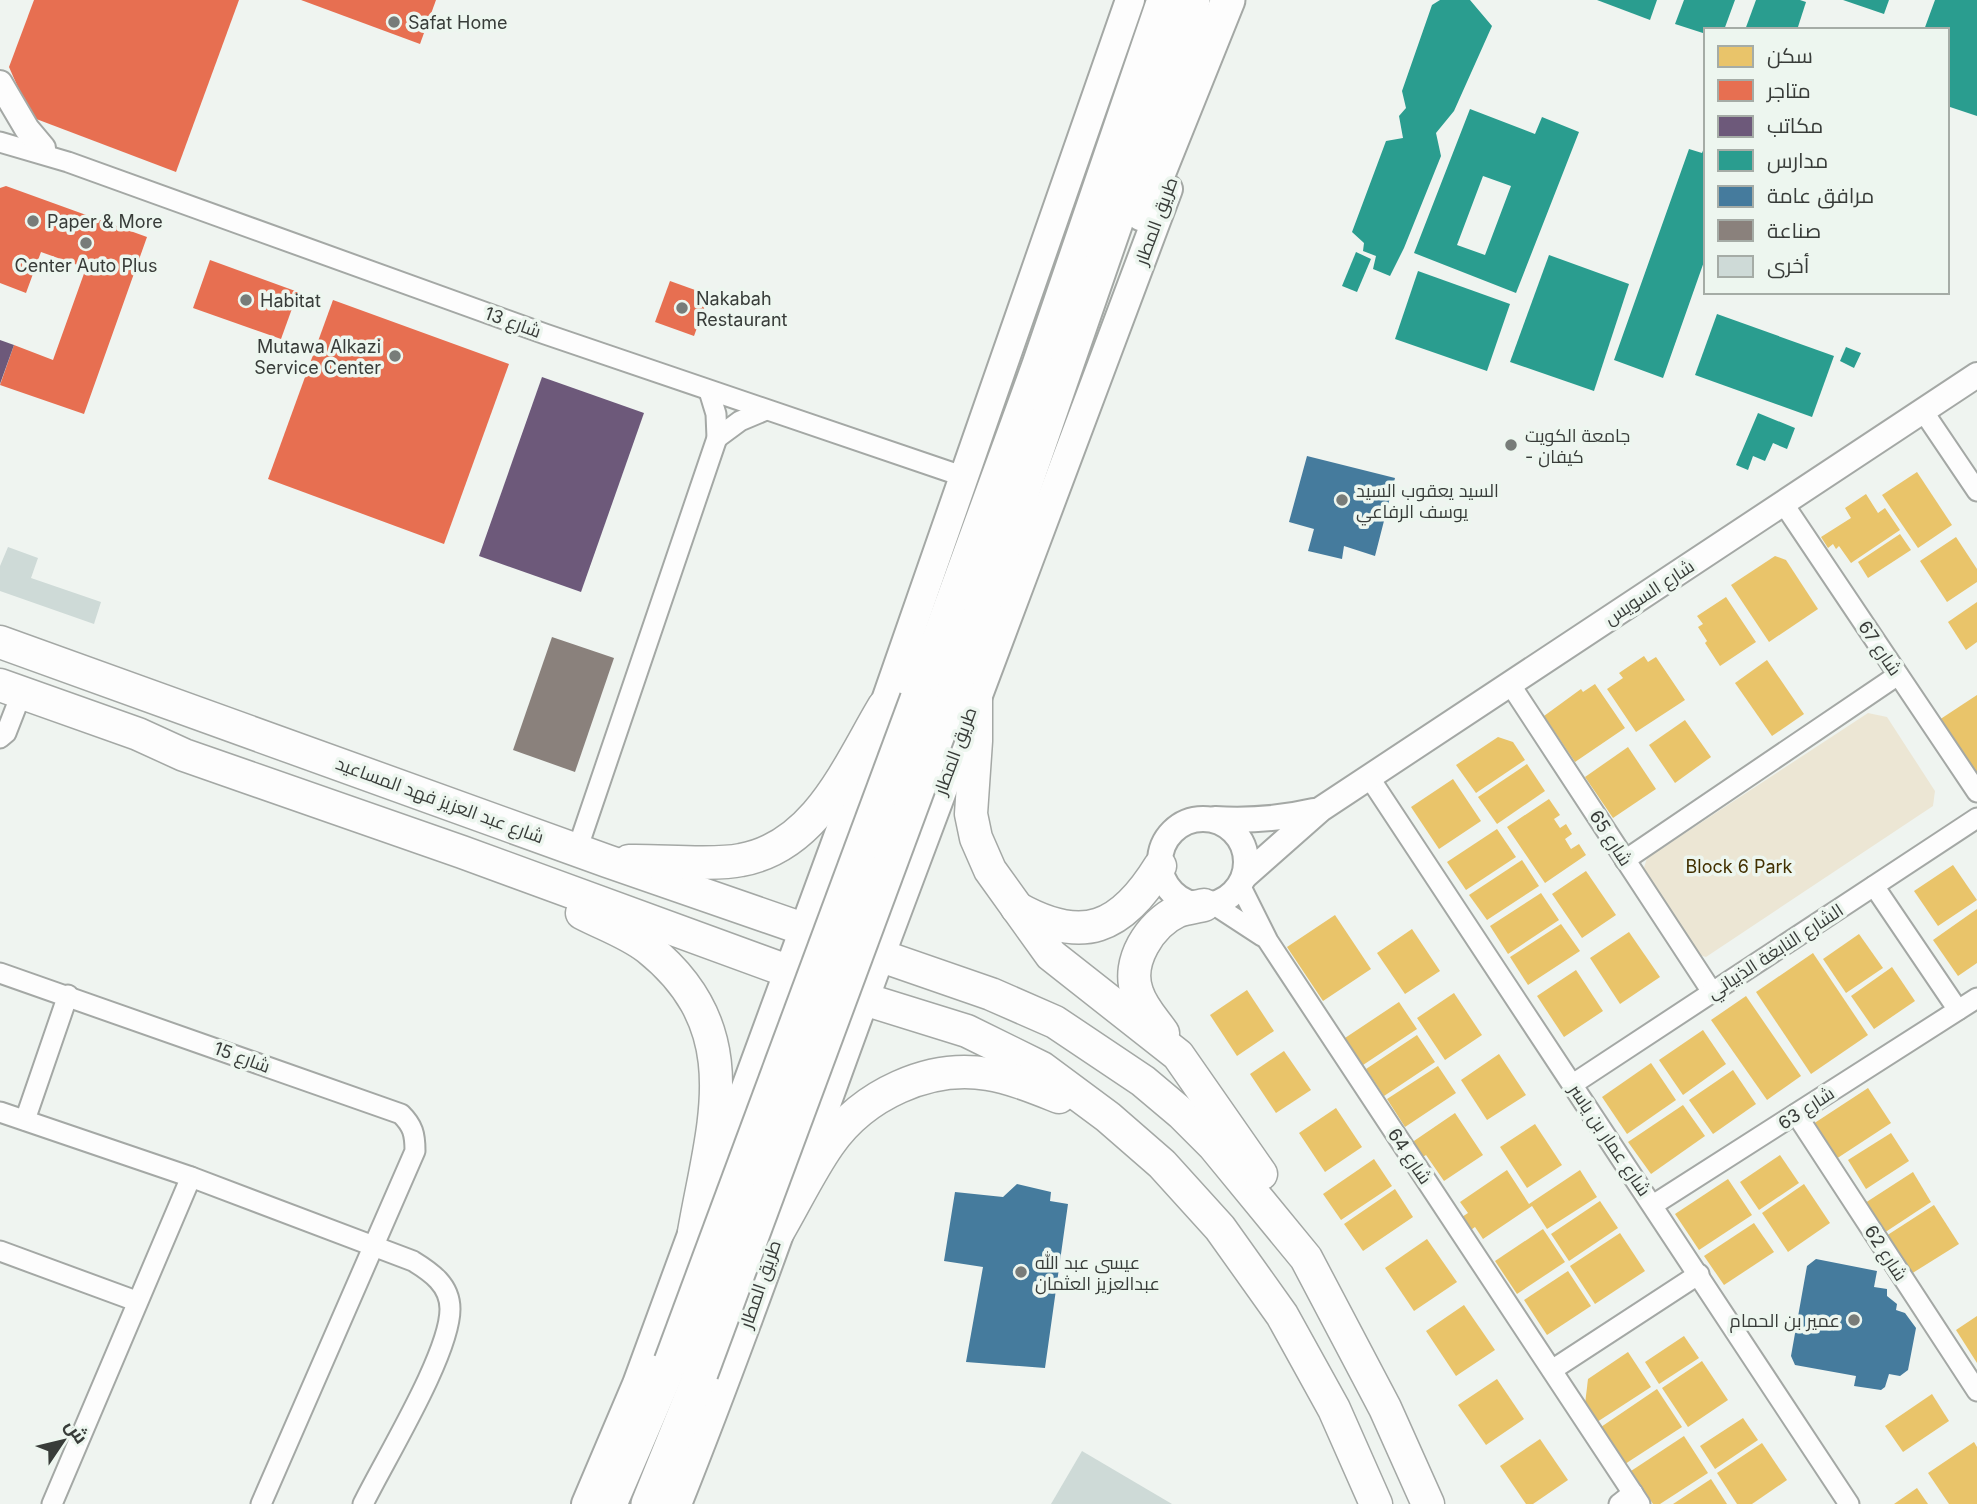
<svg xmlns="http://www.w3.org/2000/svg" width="1977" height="1504" font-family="Inter,Cairo,sans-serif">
	<rect width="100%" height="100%" fill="#eff4f0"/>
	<!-- green -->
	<path fill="#ece6d4" d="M1868,713l19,4 48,74 -2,15 -227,151 -17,-5 -48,-75 6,-19z"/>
	<!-- homes -->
	<g fill="#e9c46a">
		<path d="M1917,472l35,53 -34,23 -36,-53z"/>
		<path d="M1866,494l12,19 7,-5 15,22 -49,33 -12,-17 -3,3 -3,-5 -5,4 -7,-11 30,-19 -6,-10z"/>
		<path d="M1900,534l11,16 -43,28 -10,-16z"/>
		<path d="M1956,537l21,32v13l-30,20 -27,-41z"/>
		<path d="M1775,556l11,4 32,49 -49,33 -38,-57z"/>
		<path d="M1726,597l30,45 -36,24 -15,-23 2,-2 -9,-14 5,-3 -6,-8z"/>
		<path d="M1977,602v40l-11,8 -18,-28z"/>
		<path d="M1644,656l4,6 8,-5 29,43 -49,32 -29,-43 16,-11 -4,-5z"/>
		<path d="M1767,660l37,54 -32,22 -37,-53z"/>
		<path d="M1595,684l30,44 -50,34 -31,-46 37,-27 2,3z"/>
		<path d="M1977,695v80l-38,-55z"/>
		<path d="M1685,720l26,37 -36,26 -26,-38z"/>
		<path d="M1498,737l15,5 12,18 -49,33 -20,-28z"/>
		<path d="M1628,747l28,42 -43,29 -28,-41z"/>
		<path d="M1527,764l18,27 -48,33 -19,-27z"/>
		<path d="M1453,779l28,42 -42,28 -28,-42z"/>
		<path d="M1549,799l11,16 -6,4 6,9 6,-4 6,10 -7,5 6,10 8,-5 7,11 -41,28 -38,-56z"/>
		<path d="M1497,829l19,28 -50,33 -19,-28z"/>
		<path d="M1522,860l17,26 -52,34 -18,-25z"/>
		<path d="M1953,865l24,35 -39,26 -24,-35z"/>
		<path d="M1586,871l30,44 -34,23 -30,-44z"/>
		<path d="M1541,893l18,27 -51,34 -18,-28z"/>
		<path d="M1977,909v54l-19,13 -25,-36z"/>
		<path d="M1335,915l36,54 -48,32 -36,-54z"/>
		<path d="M1561,924l19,27 -52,34 -18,-28z"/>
		<path d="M1412,929l28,42 -35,23 -28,-41z"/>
		<path d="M1629,932l31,45 -40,27 -30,-46z"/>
		<path d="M1859,934l24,34 -37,25 -23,-34z"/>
		<path d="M1813,953l55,82 -57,39 -55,-82z"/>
		<path d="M1892,967l23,34 -41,28 -23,-33z"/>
		<path d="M1576,970l27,41 -39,26 -27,-41z"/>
		<path d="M1247,990l27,41 -37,25 -27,-41z"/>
		<path d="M1454,993l28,42 -37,25 -28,-42z"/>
		<path d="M1746,996l55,80 -34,24 -56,-80z"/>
		<path d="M1399,1002l18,27 -54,36 -18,-27z"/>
		<path d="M1703,1030l23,34 -43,31 -24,-35z"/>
		<path d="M1417,1035l18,27 -51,34 -18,-27z"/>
		<path d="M1284,1051l27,39 -35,23 -26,-39z"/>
		<path d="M1499,1054l27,41 -39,25 -26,-40z"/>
		<path d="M1651,1063l25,37 -49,34 -25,-37z"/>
		<path d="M1438,1066l18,27 -51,34 -18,-28z"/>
		<path d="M1733,1070l23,34 -43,30 -24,-34z"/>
		<path d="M1868,1088l23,35 -55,36 -23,-35z"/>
		<path d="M1683,1105l22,31 -54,38 -23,-32z"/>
		<path d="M1336,1108l26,39 -37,25 -26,-39z"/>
		<path d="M1455,1113l28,42 -39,26 -18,-26 -5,3 -10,-15z"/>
		<path d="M1535,1124l27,41 -35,23 -27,-41z"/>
		<path d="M1891,1133l18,28 -43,28 -18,-29z"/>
		<path d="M1780,1155l19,28 -40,27 -19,-28z"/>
		<path d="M1374,1159l18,27 -51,34 -18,-26z"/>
		<path d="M1507,1170l22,34 51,-34 17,27 -50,32 -15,-23 -49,33 -8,-12 -7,5 -9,-13 9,-6 -8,-11z"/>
		<path d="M1913,1172l18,30 -47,31 -19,-30z"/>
		<path d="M1728,1179l24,36 -53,35 -24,-36z"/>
		<path d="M1804,1184l26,39 -42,29 -26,-39z"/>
		<path d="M1395,1189l18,28 -50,34 -19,-27z"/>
		<path d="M1600,1201l18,27 -49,33 -18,-27z"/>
		<path d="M1934,1205l25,39 -48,30 -25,-38z"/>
		<path d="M1754,1223l20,29 -50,33 -20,-29z"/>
		<path d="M1543,1229l22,33 -48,32 -22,-33z"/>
		<path d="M1620,1233l25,38 -50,33 -25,-38z"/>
		<path d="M1427,1239l30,43 -43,29 -29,-43z"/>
		<path d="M1568,1271l23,35 -44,29 -23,-35z"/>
		<path d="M1464,1305l31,45 -39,26 -30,-45z"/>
		<path d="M1977,1316v47l-21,-33z"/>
		<path d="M1684,1336l15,22 -40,26 -14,-22z"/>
		<path d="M1628,1352l23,35 -54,35 -12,-18 3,-25z"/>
		<path d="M1702,1361l26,39 -40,27 -26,-39z"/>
		<path d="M1497,1379l27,40 -38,26 -28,-40z"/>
		<path d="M1657,1389l25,38 -57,37 -24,-37z"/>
		<path d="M1932,1394l17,27 -46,31 -18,-26z"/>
		<path d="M1743,1418l15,22 -43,29 -15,-23z"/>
		<path d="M1684,1436l24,37 -48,31h-7l-22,-33z"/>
		<path d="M1540,1439l28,41 -35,24h-7l-26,-38z"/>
		<path d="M1974,1442l3,5v57h-28l-21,-31z"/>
		<path d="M1762,1443l25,37 -35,24h-15l-20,-31z"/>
		<path d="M1711,1479l16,25h-54z"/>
		<path d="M1917,1488l11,16h-34z"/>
	</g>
	<!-- shops -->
	<g fill="#e76f51">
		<path d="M34,0h205l-63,172 -145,-55 -22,-50z"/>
		<path d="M301,0h135l-16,44z"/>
		<path d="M6,186l141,51 -63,177 -84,-29 14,-40 39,15 33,-92 -45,-16 -15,41 -26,-10v-95z"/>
		<path d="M210,260l88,32 -17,47 -88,-31z"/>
		<path d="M670,281l39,14 -15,41 -39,-14z"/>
		<path d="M333,300l176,64 -65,180 -176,-65z"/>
	</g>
	<!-- offices -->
	<g fill="#6d597a">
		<path d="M0,340l14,5 -14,39z"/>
		<path d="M542,377l102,36 -63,179 -102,-36z"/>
	</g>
	<!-- schools -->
	<g fill="#2a9d8f" fill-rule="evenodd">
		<path d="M1440,0h30l22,26 -38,85 -18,22 5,23 -37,92 -14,28 -17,-7 3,-13 -13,-5 1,-8 -12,-11 34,-91 17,-3 -4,-22 7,-8 -4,-17 30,-86z"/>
		<path d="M1597,0h60l-7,20z"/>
		<path d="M1684,0h51l-11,30h-18v4l-31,-10z"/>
		<path d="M1756,0h44l6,2 -9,28h-52z"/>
		<path d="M1843,0h46l-5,14z"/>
		<path d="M1935,0h42v116l-30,-10v-76h-23z"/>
		<path d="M1470,109l65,25 7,-17 37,15 -63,161 -102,-40zM1483,176l28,10 -26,69 -28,-10z"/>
		<path d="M1706,143v113l-43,122 -49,-18 75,-211 13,4z"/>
		<path d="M1356,252l15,7 -14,33 -15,-6z"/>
		<path d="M1549,255l80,29 -35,107 -84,-29z"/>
		<path d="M1418,271l92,33 -23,67 -92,-32z"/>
		<path d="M1717,314l117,42 -22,61 -117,-42z"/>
		<path d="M1846,347l15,6 -7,15 -14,-7z"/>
		<path d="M1758,413l37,15 -8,21 -14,-6 -8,18 -12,-5 -5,14 -12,-5z"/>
	</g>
	<!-- public -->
	<g fill="#457b9d">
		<path d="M1307,456l88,22 -20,78 -31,-10 -2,13 -34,-8 6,-22 -25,-7z"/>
		<path d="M1017,1184l34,8 -1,9 18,3 -23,164 -79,-6 17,-95 -39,-6 11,-69 48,5z"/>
		<path d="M1816,1259l61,12 -3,16 13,2v7l10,8 -1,6 9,3 11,15 -8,42 -8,6 -11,-2 -4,13 -4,3 -27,-4 2,-10 -61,-11 -4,-9 16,-90z"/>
	</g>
	<!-- industry -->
	<path fill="#8a817c" d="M552,637l62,21 -39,114 -62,-22z"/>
	<!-- building -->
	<g fill="#cedad7">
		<path d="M8,547l30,11 -7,20 70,24 -7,22 -94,-33v-25z"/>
		<path d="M1082,1451l90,53h-121z"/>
	</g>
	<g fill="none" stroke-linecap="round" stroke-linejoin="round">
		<!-- minor casing -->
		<g stroke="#a4a8a5" stroke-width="23">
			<g id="minor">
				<path d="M0,142l68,20 477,172 417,142"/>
				<path d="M1923,411l54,80"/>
				<path d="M717,438l23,-17 26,-11"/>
				<path d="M1783,503l194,289"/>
				<path d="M1510,684l202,308"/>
				<path d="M0,738l6,-5 16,-41"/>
				<path d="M1369,777l480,727"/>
				<path d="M577,850l140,-412 -1,-24 -7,-23"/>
				<path d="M1625,860l273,-185"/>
				<path d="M1240,885l28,56 372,563"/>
				<path d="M1874,886l84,124"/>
				<path d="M1213,904l49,32"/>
				<path d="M0,973l401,141c12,12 14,20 14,37l-154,353"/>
				<path d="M1573,1084l404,-266"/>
				<path d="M0,1112l191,65 222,84c18,11 37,24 37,48 0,45 -65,150 -87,195"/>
				<path d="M1796,1114l181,277"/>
				<path d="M25,1120l43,-125"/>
				<path d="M1653,1205l324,-207"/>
				<path d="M0,1251l136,50"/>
				<path d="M1552,1370l147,-96"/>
				<path d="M52,1504l139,-327"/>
				<path d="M1619,1504l14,-11"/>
			</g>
		</g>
		<!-- tertiary casing -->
		<g stroke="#a4a8a5" stroke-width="28">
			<g id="tertiary">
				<path d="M0,83l27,46 16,19"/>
				<circle cx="1203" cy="862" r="43"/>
				<path d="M1215,819c35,2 65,0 99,-8"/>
				<path d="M1244,877l77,-68 656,-434"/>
			</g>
		</g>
		<!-- secondary casing -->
		<g stroke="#a4a8a5" stroke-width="32">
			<g id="secondary">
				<path d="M586,1504l51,-120 208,-566 285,-818"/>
				<path d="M677,1504c75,-188 140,-379 211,-569 92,-249 188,-497 280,-746"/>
			</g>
		</g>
		<!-- primary casing -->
		<g stroke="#a4a8a5" stroke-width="35">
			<g id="primary">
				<path d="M0,642l607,219 384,133 64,28 88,59 38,32 33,33 92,112 79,150 43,96"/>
				<path d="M0,685l138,49 46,21 278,97 402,147 103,32 75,37 66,49 54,47 58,64 62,87 52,94 42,95"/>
				<path d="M976,696v45l-5,73 5,24 14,32 61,85 127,100 83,119"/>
				<path d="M629,861c30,-1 84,5 112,-1 76,-14 107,-94 143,-154"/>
				<path d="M1017,908c66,37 104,21 143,-42"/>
				<path d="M582,913c21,11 47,20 66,35 101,81 65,175 46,284"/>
				<path d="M1163,1033c-9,-13 -21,-25 -26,-41 -11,-30 13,-68 41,-81 8,-3 18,-4 26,-6"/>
				<path d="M778,1232c17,-29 32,-61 51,-88 34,-49 100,-80 159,-70 24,4 48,14 71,23"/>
			</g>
		</g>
		<!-- trunk casing -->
		<g stroke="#a4a8a5" stroke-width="37">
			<g id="trunk">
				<path d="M1142,214l86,-214"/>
				<path d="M917,699l122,-334 125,-365"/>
				<path d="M947,710l246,-710"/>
				<path d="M610,1504l61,-142"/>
				<path d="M648,1504l53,-131"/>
			</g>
		</g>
		<!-- minor -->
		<use href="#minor" stroke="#fdfdfd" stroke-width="19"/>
		<!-- tertiary -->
		<use href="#tertiary" stroke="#fdfdfd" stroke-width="24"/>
		<!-- secondary -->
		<use href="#secondary" stroke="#fdfdfd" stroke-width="28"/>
		<!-- primary -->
		<use href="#primary" stroke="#fdfdfd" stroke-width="32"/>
		<!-- trunk -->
		<use href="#trunk" stroke="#fdfdfd" stroke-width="33"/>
		<!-- trunk-bridge casing -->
		<g stroke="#a4a8a5" stroke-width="37" stroke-linecap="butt">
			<g id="trunk-bridge">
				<path d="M671,1362l246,-663"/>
				<path d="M701,1373l246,-663"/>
			</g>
		</g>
		<!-- trunk-bridge -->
		<use href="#trunk-bridge" stroke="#fdfdfd" stroke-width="33"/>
	</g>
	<!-- markers -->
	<g fill="#787c79" stroke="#edf6ef" stroke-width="2.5">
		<circle cx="394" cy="22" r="7"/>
		<circle cx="33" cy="221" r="7"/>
		<circle cx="86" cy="243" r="7"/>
		<circle cx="246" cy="300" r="7"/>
		<circle cx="682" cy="308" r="7"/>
		<circle cx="395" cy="356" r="7"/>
		<circle cx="1511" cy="445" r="7"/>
		<circle cx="1342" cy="500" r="7"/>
		<circle cx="1021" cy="1272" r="7"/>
		<circle cx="1854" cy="1320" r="7"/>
	</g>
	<g text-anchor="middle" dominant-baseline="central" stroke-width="7" stroke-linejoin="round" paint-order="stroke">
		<!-- poi labels -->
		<g font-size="18" fill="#383c39" stroke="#edf6ef" text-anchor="start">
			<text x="408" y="22">Safat Home</text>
			<text x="47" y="221">Paper &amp; More</text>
			<text x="86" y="265" text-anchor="middle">Center Auto Plus</text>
			<text x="696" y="298">Nakabah<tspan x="696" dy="21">Restaurant</tspan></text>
			<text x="260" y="300">Habitat</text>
			<text x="381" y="346" text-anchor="end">Mutawa Alkazi<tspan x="381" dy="21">Service Center</tspan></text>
			<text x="1525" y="435">جامعة الكويت<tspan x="1525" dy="21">- كيفان</tspan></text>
			<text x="1356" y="490">السيد يعقوب السيد<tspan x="1356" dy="21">يوسف الرفاعي</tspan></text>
			<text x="1035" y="1262">عيسى عبد الله<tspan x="1035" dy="21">عبدالعزيز العثمان</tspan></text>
			<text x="1840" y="1320" text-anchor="end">عمير بن الحمام</text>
		</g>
		<!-- street labels -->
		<g font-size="18" fill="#383c39" stroke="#edf6ef">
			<text transform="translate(1156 221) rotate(-70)">طريق المطار</text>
			<text transform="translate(513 322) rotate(20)">شارع 13</text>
			<text transform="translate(1649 592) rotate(-33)">شارع السويس</text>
			<text transform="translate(1880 648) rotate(56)">شارع 67</text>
			<text transform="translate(955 751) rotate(-70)">طريق المطار</text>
			<text transform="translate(440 800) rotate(20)">شارع عبد العزيز فهد المساعيد</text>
			<text transform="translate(1611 838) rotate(57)">شارع 65</text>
			<text transform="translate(1775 951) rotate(-33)">الشارع النابغة الذبياني</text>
			<text transform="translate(242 1057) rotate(20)">شارع 15</text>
			<text transform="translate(1806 1108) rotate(-33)">شارع 63</text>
			<text transform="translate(1610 1140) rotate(56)">شارع عمار بن ياسر</text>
			<text transform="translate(1410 1156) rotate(56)">شارع 64</text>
			<text transform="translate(1886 1253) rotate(57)">شارع 62</text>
			<text transform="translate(760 1284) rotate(-71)">طريق المطار</text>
		</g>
		<!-- park labels -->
		<g font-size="18" fill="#423000" stroke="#edf6ef">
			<text x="1739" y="866">Block 6 Park</text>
		</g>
	</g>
	<!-- legend -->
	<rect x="1704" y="28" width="245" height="266" fill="#edf6ef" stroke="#a5aca6" stroke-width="2"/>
	<rect x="1718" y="46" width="35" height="21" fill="#e9c46a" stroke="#a5aca6" stroke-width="2"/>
	<text x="1767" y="63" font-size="21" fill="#383c39">سكن</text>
	<rect x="1718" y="80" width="35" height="21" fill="#e76f51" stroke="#a5aca6" stroke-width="2"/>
	<text x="1767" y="98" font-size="21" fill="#383c39">متاجر</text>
	<rect x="1718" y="116" width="35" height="21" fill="#6d597a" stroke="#a5aca6" stroke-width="2"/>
	<text x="1767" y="133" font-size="21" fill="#383c39">مكاتب</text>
	<rect x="1718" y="150" width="35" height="21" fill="#2a9d8f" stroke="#a5aca6" stroke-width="2"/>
	<text x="1767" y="168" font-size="21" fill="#383c39">مدارس</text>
	<rect x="1718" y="186" width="35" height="21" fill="#457b9d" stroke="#a5aca6" stroke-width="2"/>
	<text x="1767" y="203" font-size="21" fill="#383c39">مرافق عامة</text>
	<rect x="1718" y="220" width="35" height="21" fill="#8a817c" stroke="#a5aca6" stroke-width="2"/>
	<text x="1767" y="238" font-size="21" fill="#383c39">صناعة</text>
	<rect x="1718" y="256" width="35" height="21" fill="#cedad7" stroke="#a5aca6" stroke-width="2"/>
	<text x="1767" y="273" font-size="21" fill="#383c39">أخرى</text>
	<!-- north arrow -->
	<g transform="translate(63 1441) rotate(55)" stroke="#edf6ef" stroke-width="5" paint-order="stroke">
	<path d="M0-5L12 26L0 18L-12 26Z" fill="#383c39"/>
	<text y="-10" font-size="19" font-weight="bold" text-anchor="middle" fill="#383c39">ش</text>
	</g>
</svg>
